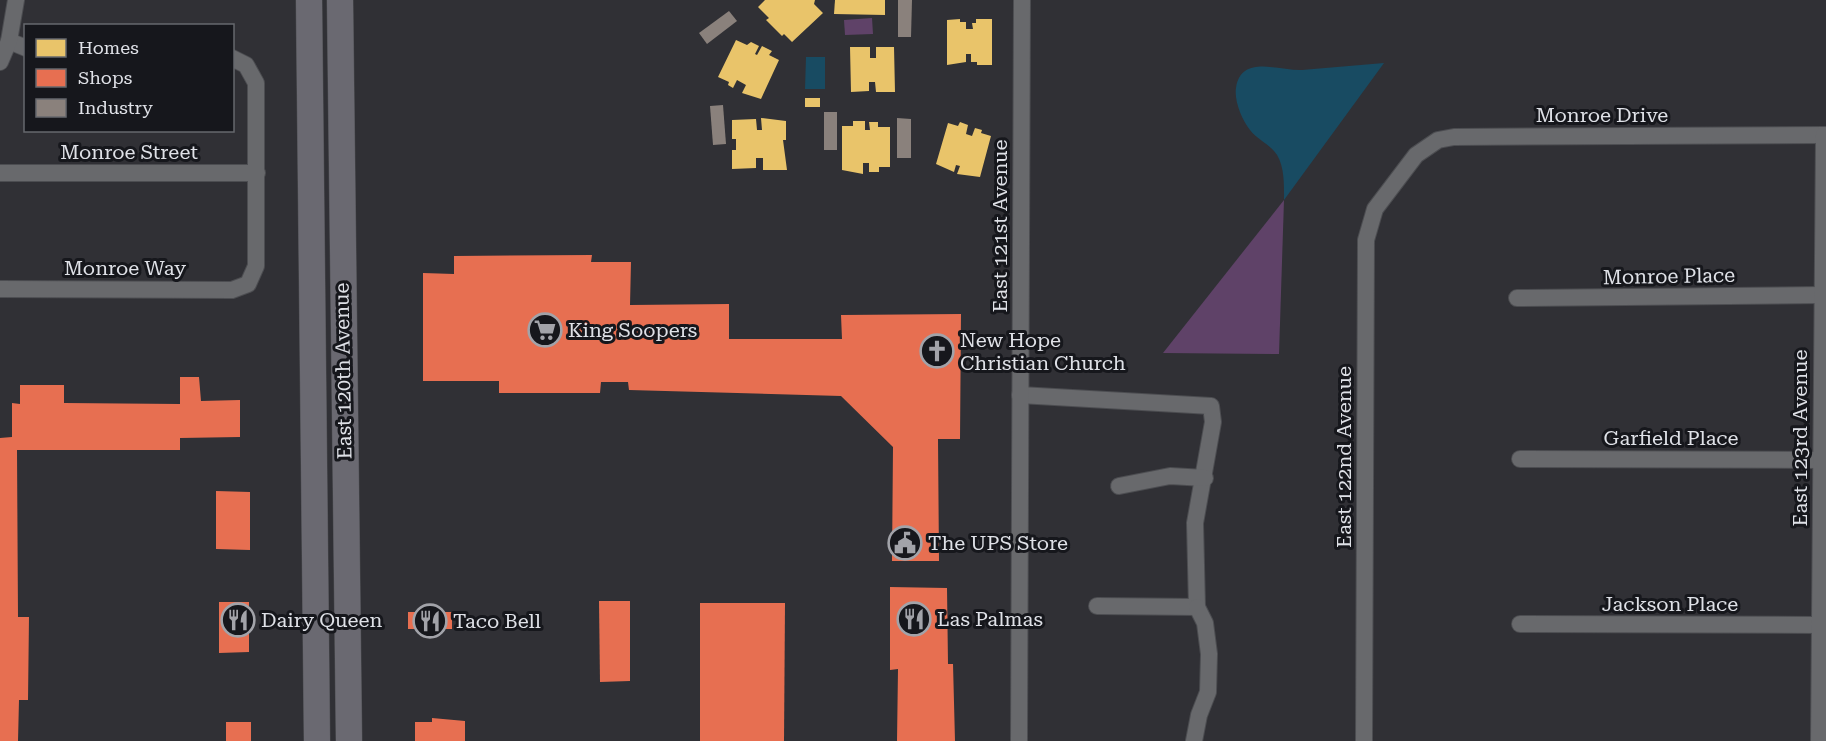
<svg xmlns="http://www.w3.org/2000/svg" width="1826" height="741" font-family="'Roboto Serif',serif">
	<rect width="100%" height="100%" fill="#303035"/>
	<!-- green -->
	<g fill="#5f4268">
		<path d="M872,18l1,16 -28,1 -1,-15z"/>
		<path d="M1284,200l-5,154 -116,-1z"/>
	</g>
	<!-- water -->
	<g fill="#184b62">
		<path d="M806,57h19v32h-20z"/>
		<path d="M1384,63l-100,137c0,-15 1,-37 -10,-49 -7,-8 -17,-12 -24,-21 -8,-10 -16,-29 -14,-42 5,-34 43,-17 66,-18 27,-2 55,-5 82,-7z"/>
	</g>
	<!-- homes -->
	<g fill="#e9c46a">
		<path d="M765,0h50l-1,4 9,9 -31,29 -8,-8 -2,2 -16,-16 3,-2 -11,-11z"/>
		<path d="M835,0h50v15l-51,-1z"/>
		<path d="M960,19v3h6v7h7l-1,-6h4v-4h16v46h-15v-3h-6v-8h-5v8l-19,3v-45z"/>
		<path d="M736,40l11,5 4,-3 8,4 -4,8 2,1 5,-9 10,5 -3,4 10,5 -18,39 -19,-6 4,-8 -9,-5 -4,8 -5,-3 1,-3 -11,-5z"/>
		<path d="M850,47h20v11h6v-11h18l1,45h-19l-1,-10h-6v9l-18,1z"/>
		<rect x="805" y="98" width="15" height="9"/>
		<path d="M761,118l25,3v19h-3l4,30h-24v-12h-7v10l-24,1v-19h4v-11h-4v-19l24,-1 1,11h5z"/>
		<path d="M853,121h12v9h5l-1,-8h9v5h12v40h-11v5h-10v-9h-6v11l-21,-4v-44h11z"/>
		<path d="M960,122l8,3 -2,9 6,2 3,-8 7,2 -1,3 10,3 -11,41 -23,-3 3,-8 -4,-1 -2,7 -18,-8 12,-41 10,3z"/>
	</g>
	<!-- shops -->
	<g fill="#e76f51">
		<path d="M592,255l-1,7h40l-1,43 99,-1v35h113l-1,-24 120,-1 -1,125h-22l1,122h-47l1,-114 -52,-51 -212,-6 -1,-8h-27l-1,11h-101v-12h-76v-108l31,1v-18z"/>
		<path d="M180,377h19l2,24 39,-1v37l-60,1v12h-163l1,167h11l-1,83h-9l-1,41h-18v-303l12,-1v-34l8,1v-19h44v18l116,1z"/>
		<path d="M216,491l34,1v58l-34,-1z"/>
		<path d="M890,587l57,1 1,76h5l2,77h-58l1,-72 -8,1z"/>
		<path d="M599,601h31v80l-30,1z"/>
		<path d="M219,602h30v50l-30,1z"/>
		<path d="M700,603h85l-1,138h-84z"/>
		<rect x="408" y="612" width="44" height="17"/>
		<path d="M432,718l33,3v20h-50v-19h17z"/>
		<rect x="226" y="722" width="25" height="19"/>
	</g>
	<!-- industry -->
	<g fill="#8a817c">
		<path d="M898,0h14l-1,37h-13z"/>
		<path d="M729,11l8,10 -30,23 -8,-11z"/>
		<path d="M723,105l3,39 -13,1 -3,-39z"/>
		<rect x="824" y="112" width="13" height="38"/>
		<path d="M897,118l14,1v39h-14z"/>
	</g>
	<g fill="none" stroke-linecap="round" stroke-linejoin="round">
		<!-- minor casing -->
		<g stroke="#4c4d51" stroke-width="18">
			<g id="minor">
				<path d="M9,41l17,7"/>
				<path d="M0,62l9,-21 7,-41"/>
				<path d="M0,173h257"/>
				<path d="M0,289l232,1 16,-6 8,-18v-183l-10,-18 -14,-7"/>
				<path d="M1517,298l305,-3"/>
				<path d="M1020,395l191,11 2,16 -18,101 2,84 -100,-1"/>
				<path d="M1520,459l301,1"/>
				<path d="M1119,486l51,-10 35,2"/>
				<path d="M1520,624l300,1"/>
				<path d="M1019,741l3,-741"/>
				<path d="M1194,741l5,-26 9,-23 1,-38 -4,-31 -8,-16"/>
				<path d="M1364,741l2,-501 9,-31 41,-54 22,-15 16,-3 372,-2"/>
				<path d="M1819,741l5,-606"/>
			</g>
		</g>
		<!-- primary casing -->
		<g stroke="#4c4d51" stroke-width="27">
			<g id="primary">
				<path d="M309,0l8,741"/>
				<path d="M340,0l9,741"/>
			</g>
		</g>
		<!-- minor -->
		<use href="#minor" stroke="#68696c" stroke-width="16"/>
		<!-- primary -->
		<use href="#primary" stroke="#6a6971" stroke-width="26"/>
	</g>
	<!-- icons -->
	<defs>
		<g id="supermarket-ring" transform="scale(1.725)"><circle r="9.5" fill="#16171c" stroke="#a2a3a9" stroke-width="1.5"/><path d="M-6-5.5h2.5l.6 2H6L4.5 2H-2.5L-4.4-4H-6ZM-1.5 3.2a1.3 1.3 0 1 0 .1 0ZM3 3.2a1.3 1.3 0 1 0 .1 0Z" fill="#a2a3a9"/></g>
		<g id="church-ring" transform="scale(1.725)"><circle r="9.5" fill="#16171c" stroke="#a2a3a9" stroke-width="1.5"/><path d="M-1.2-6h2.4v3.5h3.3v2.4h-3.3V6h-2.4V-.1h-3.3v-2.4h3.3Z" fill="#a2a3a9"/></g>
		<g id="civic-ring" transform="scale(1.725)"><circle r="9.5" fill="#16171c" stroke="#a2a3a9" stroke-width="1.5"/><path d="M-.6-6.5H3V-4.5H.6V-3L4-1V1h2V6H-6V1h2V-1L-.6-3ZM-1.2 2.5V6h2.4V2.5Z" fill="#a2a3a9"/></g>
		<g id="restaurant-ring" transform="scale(1.725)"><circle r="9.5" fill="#16171c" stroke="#a2a3a9" stroke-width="1.5"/><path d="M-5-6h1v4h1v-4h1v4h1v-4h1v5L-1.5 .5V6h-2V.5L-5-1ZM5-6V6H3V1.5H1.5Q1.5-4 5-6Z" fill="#a2a3a9"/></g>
	</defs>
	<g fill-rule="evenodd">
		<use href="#supermarket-ring" x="545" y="330"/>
		<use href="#church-ring" x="937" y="351"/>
		<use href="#civic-ring" x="905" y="543"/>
		<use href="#restaurant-ring" x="914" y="619"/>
		<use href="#restaurant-ring" x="238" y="620"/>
		<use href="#restaurant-ring" x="430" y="621"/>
	</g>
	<g text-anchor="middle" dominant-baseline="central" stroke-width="6" stroke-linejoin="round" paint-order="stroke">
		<!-- street labels -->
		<g font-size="20" fill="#dfe1e7" stroke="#16171c">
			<text x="1602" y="115">Monroe Drive</text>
			<text x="129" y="152">Monroe Street</text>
			<text transform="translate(1000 226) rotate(-90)">East 121st Avenue</text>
			<text x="125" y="268">Monroe Way</text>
			<text transform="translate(1669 276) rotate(-1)">Monroe Place</text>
			<text transform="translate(343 371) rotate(-91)">East 120th Avenue</text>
			<text x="1671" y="438">Garfield Place</text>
			<text transform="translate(1800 438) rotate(-90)">East 123rd Avenue</text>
			<text transform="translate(1344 457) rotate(-90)">East 122nd Avenue</text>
			<text x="1670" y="604">Jackson Place</text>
		</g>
		<!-- poi labels -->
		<g font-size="20" fill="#dfe1e7" stroke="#16171c" text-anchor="start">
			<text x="568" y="330">King Soopers</text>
			<text x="960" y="340">New Hope<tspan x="960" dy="23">Christian Church</tspan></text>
			<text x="928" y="543">The UPS Store</text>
			<text x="937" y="619">Las Palmas</text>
			<text x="261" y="620">Dairy Queen</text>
			<text x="453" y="621">Taco Bell</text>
		</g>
	</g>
	<!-- legend -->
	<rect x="24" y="24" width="210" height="108" fill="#16171c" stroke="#66686d" stroke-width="1.5"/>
	<rect x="36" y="39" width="30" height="18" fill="#e9c46a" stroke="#66686d" stroke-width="1.5"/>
	<text x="78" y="54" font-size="18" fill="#dfe1e7">Homes</text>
	<rect x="36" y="69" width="30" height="18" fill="#e76f51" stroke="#66686d" stroke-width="1.5"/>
	<text x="78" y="84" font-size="18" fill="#dfe1e7">Shops</text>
	<rect x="36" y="99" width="30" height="18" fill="#8a817c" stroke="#66686d" stroke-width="1.5"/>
	<text x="78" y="114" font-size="18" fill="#dfe1e7">Industry</text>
</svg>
